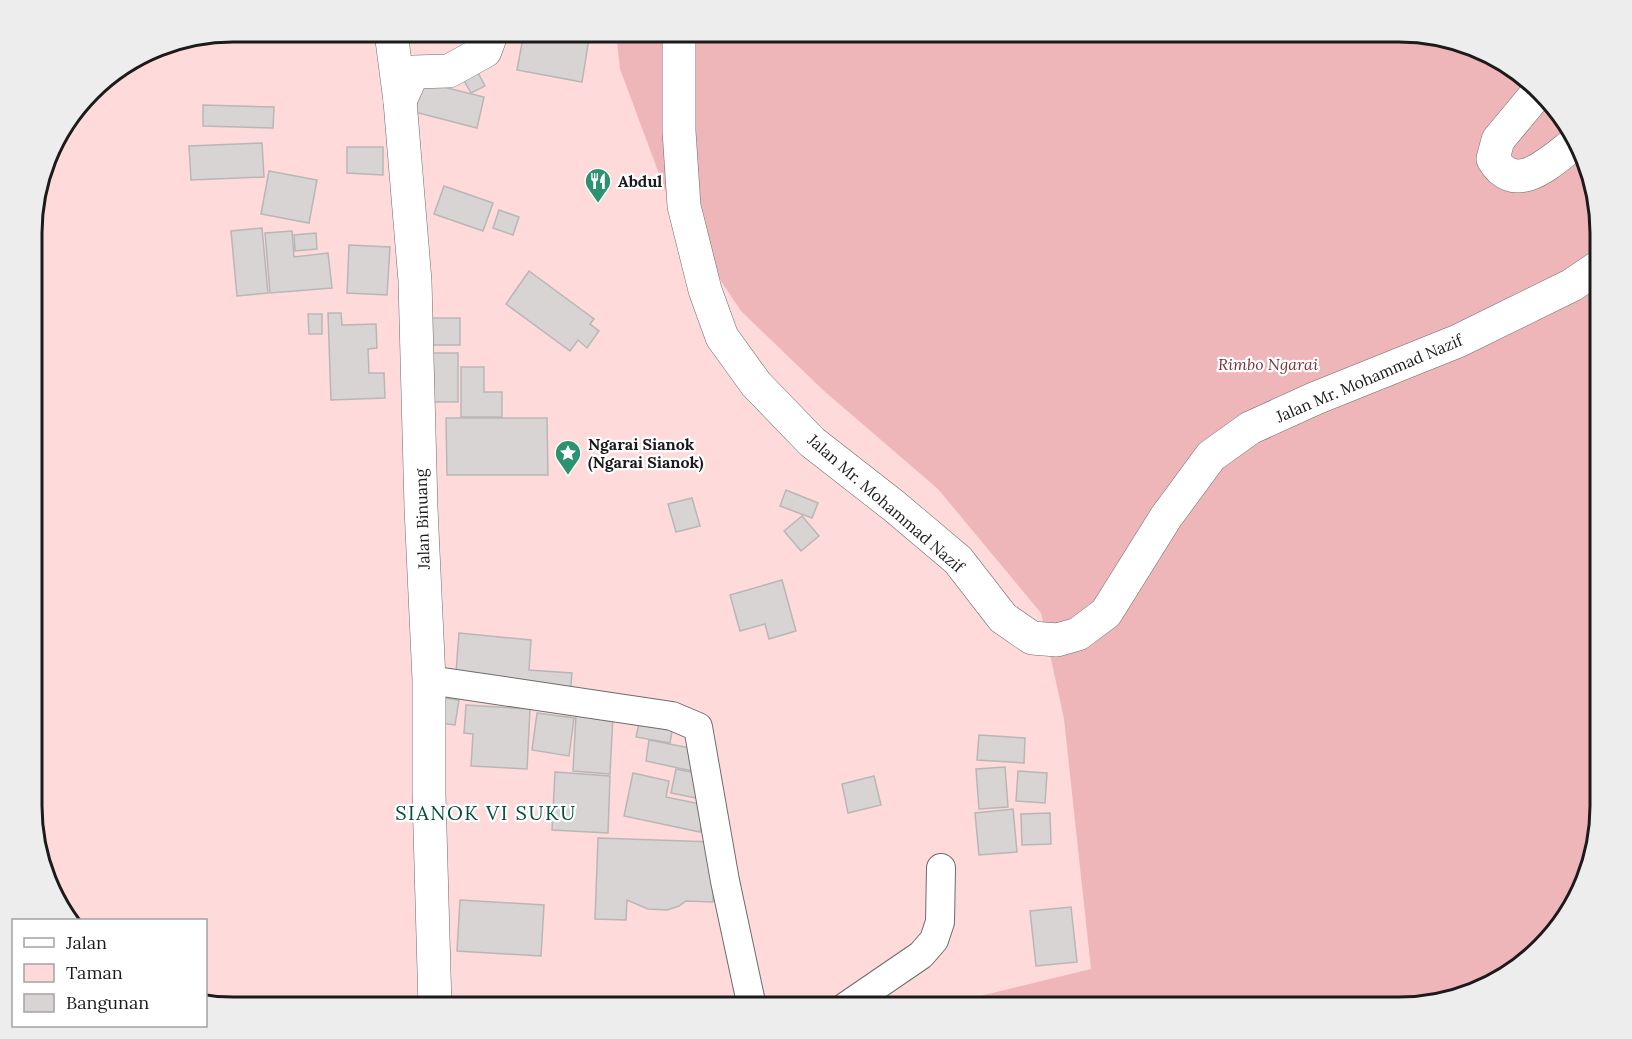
<svg xmlns="http://www.w3.org/2000/svg" width="1632" height="1039" font-family="Lora,serif">
	<rect width="100%" height="100%" fill="#fcf7f7"/>
	<!-- green -->
	<path fill="#fedadb" d="M233,32h782l120,975h-902l-27,-4v-83h-138l-3,-2 -32,-86v-625l19,-63 48,-62 56,-35z"/>
	<!-- forest -->
	<path fill="#eeb6b9" d="M616,32h783l64,10 48,23 62,67 27,87v600l-33,99 -68,63 -87,26h-477l156,-38 -27,-250 -23,-106 -103,-124 -115,-99 -82,-79 -70,-105 -51,-137z"/>
	<!-- building -->
	<g fill="#d8d4d4" stroke="#bab6b6" stroke-width="1.5">
		<path d="M524,32h66l-8,50 -65,-12z"/>
		<path d="M476,69l9,17 -14,7 -9,-16z"/>
		<path d="M415,80l69,17 -7,31 -70,-18z"/>
		<path d="M203,105l71,2 -1,21 -70,-2z"/>
		<path d="M262,143l2,34 -73,3 -2,-34z"/>
		<path d="M347,147h36v28l-36,-2z"/>
		<path d="M269,171l48,9 -8,43 -48,-9z"/>
		<path d="M444,186l49,17 -10,28 -49,-17z"/>
		<path d="M499,210l20,7 -6,18 -20,-7z"/>
		<path d="M262,228l6,65 -31,3 -6,-65z"/>
		<path d="M292,231l2,26 34,-4 4,35 -62,5 -5,-60z"/>
		<path d="M316,233l1,16 -22,2 -1,-16z"/>
		<path d="M349,245l41,2 -3,48 -40,-2z"/>
		<path d="M529,271l65,48 -4,5 9,7 -12,17 -9,-8 -8,11 -64,-47z"/>
		<path d="M328,313h13l1,12 34,-1 1,24 -9,1 1,24h15l1,25 -54,2z"/>
		<path d="M308,314h14v20h-13z"/>
		<rect x="432" y="318" width="28" height="27"/>
		<path d="M433,353h25v49h-24z"/>
		<path d="M461,367h23v25h18v25h-41z"/>
		<path d="M446,418h101l1,57h-101z"/>
		<path d="M786,490l32,13 -6,15 -32,-12z"/>
		<path d="M692,498l8,28 -24,6 -8,-28z"/>
		<path d="M802,516l17,20 -18,15 -17,-20z"/>
		<path d="M782,580l14,51 -27,8 -4,-15 -25,7 -10,-36z"/>
		<path d="M459,633l72,7 -2,30 43,3 -2,22 -115,-10z"/>
		<path d="M437,697l22,3 -4,25 -22,-3z"/>
		<path d="M466,705l64,4 -3,60 -56,-3 2,-32 -9,-1z"/>
		<path d="M537,713l37,5 -5,38 -37,-6z"/>
		<path d="M576,713l37,2 -3,59 -37,-3z"/>
		<path d="M640,719l33,7 -3,17 -34,-6z"/>
		<path d="M979,735l46,3 -1,25 -47,-3z"/>
		<path d="M649,740l52,10 -4,22 -51,-11z"/>
		<path d="M1005,767l3,40 -29,2 -3,-40z"/>
		<path d="M676,769l29,6 -4,24 -30,-6z"/>
		<path d="M1018,771l29,2 -2,30 -29,-2z"/>
		<path d="M555,772l55,4 -2,57 -56,-3z"/>
		<path d="M633,773l36,8 -3,16 39,8 -5,27 -76,-16z"/>
		<path d="M874,776l7,29 -33,8 -6,-29z"/>
		<path d="M1013,809l4,43 -38,3 -4,-42z"/>
		<path d="M1050,813l1,31 -29,1 -1,-31z"/>
		<path d="M598,838l116,4 -1,60 -27,-1 -7,5 -12,4 -19,-1 -21,-9 -1,20 -31,-1z"/>
		<path d="M460,900l84,5 -3,51 -84,-5z"/>
		<path d="M1071,907l6,55 -41,4 -6,-55z"/>
	</g>
	<g fill="none" stroke-linecap="round" stroke-linejoin="round">
		<!-- minor casing -->
		<g stroke="#6f6b6b" stroke-width="30">
			<g id="minor">
				<path d="M429,680l243,36 26,11 27,154 27,126"/>
				<path d="M845,1007l76,-52 13,-15 6,-18 1,-54"/>
			</g>
		</g>
		<!-- tertiary casing -->
		<g stroke="#6f6b6b" stroke-width="34">
			<g id="tertiary">
				<path d="M679,32v99l5,75 21,84 17,47 34,47 56,58 82,64 64,54 45,58 29,20 25,2 21,-6 28,-21 60,-96 45,-61 39,-28 66,-30 142,-57 114,-56 28,-19"/>
				<path d="M1537,93l-39,47 -5,19c23,39 59,1 83,-17"/>
				<path d="M400,101l13,-29 36,-1 36,-20 7,-19"/>
			</g>
		</g>
		<!-- secondary casing -->
		<g stroke="#6f6b6b" stroke-width="34">
			<path id="secondary" d="M391,32l9,69 15,180 6,227 8,172v114l6,213"/>
		</g>
		<!-- minor -->
		<use href="#minor" stroke="#fff" stroke-width="28"/>
		<!-- tertiary -->
		<use href="#tertiary" stroke="#fff" stroke-width="33"/>
		<!-- secondary -->
		<use href="#secondary" stroke="#fff" stroke-width="33"/>
	</g>
	<!-- icons -->
	<defs>
		<g id="restaurant-pin" transform="scale(1.35)"><path d="M0 17L-7.5 6A9.5 9.5 0 1 1 7.5 6Z" fill="#2d926f" stroke="#fff"/><path d="M-5-6h1v4h1v-4h1v4h1v-4h1v5L-1.5 .5V6h-2V.5L-5-1ZM5-6V6H3V1.5H1.5Q1.5-4 5-6Z" fill="#fff"/></g>
		<g id="sight-pin" transform="scale(1.35)"><path d="M0 17L-7.5 6A9.5 9.5 0 1 1 7.5 6Z" fill="#2d926f" stroke="#fff"/><path d="M0-6L1.8-2.2L6-1.7L2.9 1.2L3.7 5.4L0 3.3L-3.7 5.4L-2.9 1.2L-6-1.7L-1.8-2.2Z" fill="#fff"/></g>
	</defs>
	<g fill-rule="evenodd">
		<use href="#restaurant-pin" x="598" y="181"/>
		<use href="#sight-pin" x="568" y="453"/>
	</g>
	<g text-anchor="middle" dominant-baseline="central" stroke-width="4.5" stroke-linejoin="round" paint-order="stroke">
		<!-- poi labels -->
		<g font-size="16" font-weight="bold" fill="#1c1a1a" stroke="#fff" text-anchor="start">
			<text x="618" y="181">Abdul</text>
			<text x="588" y="444">Ngarai Sianok<tspan x="588" dy="18">(Ngarai Sianok)</tspan></text>
		</g>
		<!-- park labels -->
		<g font-size="16" font-style="italic" fill="#78343c" stroke="#fff">
			<text x="1268" y="364">Rimbo Ngarai</text>
		</g>
		<!-- street labels -->
		<g font-size="16" fill="#1c1a1a" stroke="#fff">
			<text transform="translate(1369 378) rotate(-23)">Jalan Mr. Mohammad Nazif</text>
			<text transform="translate(886 503) rotate(41)">Jalan Mr. Mohammad Nazif</text>
			<text transform="translate(422 519) rotate(-92)">Jalan Binuang</text>
		</g>
		<!-- quarter labels -->
		<g font-size="20" letter-spacing="1.5" fill="#02513a" stroke="#fff">
			<text x="486" y="812">SIANOK VI SUKU</text>
		</g>
	</g>
	<!-- crop -->
	<path d="M0 0H1632V1039H0ZM233 42H1399A191 191 0 0 1 1590 233V806A191 191 0 0 1 1399 997H233A191 191 0 0 1 42 806V233A191 191 0 0 1 233 42Z" fill="#ededed" fill-rule="evenodd"/>
	<path fill="none" stroke="#1c1a1a" stroke-width="3" d="M233 42H1399A191 191 0 0 1 1590 233V806A191 191 0 0 1 1399 997H233A191 191 0 0 1 42 806V233A191 191 0 0 1 233 42Z"/>
	<!-- legend -->
	<rect x="12" y="919" width="195" height="108" fill="#ffffff" stroke="#a4a3a3" stroke-width="1.5"/>
	<rect x="24" y="938" width="30" height="9" fill="#ffffff" stroke="#a4a3a3" stroke-width="1.5"/>
	<text x="66" y="949" font-size="18" fill="#1c1a1a">Jalan</text>
	<rect x="24" y="964" width="30" height="18" fill="#fedadb" stroke="#a4a3a3" stroke-width="1.5"/>
	<text x="66" y="979" font-size="18" fill="#1c1a1a">Taman</text>
	<rect x="24" y="994" width="30" height="18" fill="#d8d4d4" stroke="#a4a3a3" stroke-width="1.5"/>
	<text x="66" y="1009" font-size="18" fill="#1c1a1a">Bangunan</text>
</svg>
